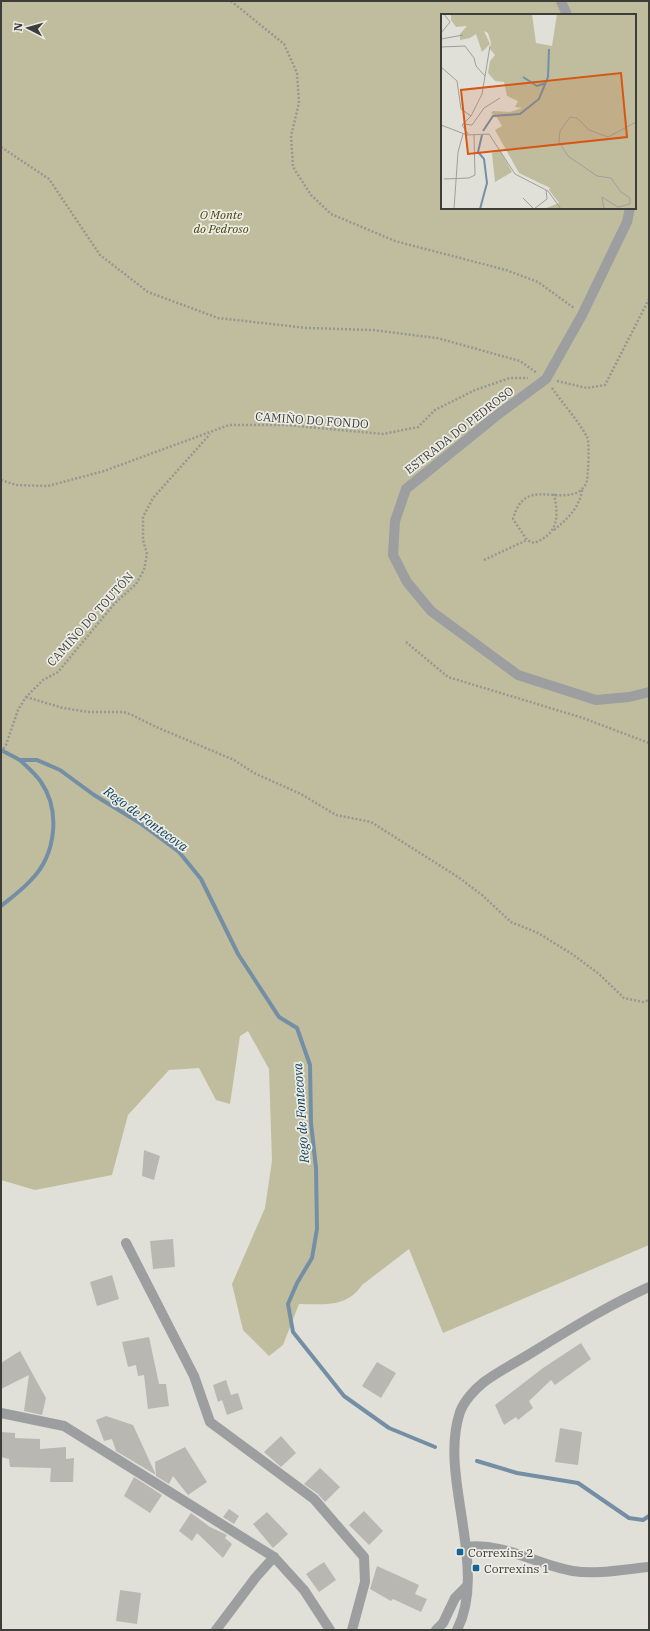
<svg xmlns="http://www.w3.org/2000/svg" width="650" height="1631" font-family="'IBM Plex Serif',serif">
	<rect width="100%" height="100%" fill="#e0e0d9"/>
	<!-- green -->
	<path fill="#bfbd9e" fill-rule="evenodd" d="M1,1h648v1244l-206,88 -34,-84 -47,36c-15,23 -39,19 -63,19l-16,41 -14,11 -26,-26 -11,-46 33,-76 7,-47 -3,-92 -21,-38 -8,5 -10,68 -14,-4 -17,-32 -30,2 -41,45 -16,60 -77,15 -34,-10zM442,15h193v193h-193z"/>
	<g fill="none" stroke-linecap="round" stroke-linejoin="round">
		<!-- stream -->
		<g stroke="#748fa5" stroke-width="4">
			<path d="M1,750l19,10h17l23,10 34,25 46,28 39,29 22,27 37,75 41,63 18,11 13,37 1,58 5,45 1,61 -5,29 -15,25 -9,21 5,28 51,64 45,32 46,19"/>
			<path d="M1,906c10,-8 21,-16 30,-26 25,-25 30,-69 10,-98 -5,-8 -14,-15 -21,-22"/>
			<path d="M477,1461l40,12 61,10 51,35 14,2 6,-4"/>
		</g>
	</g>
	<!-- building -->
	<g fill="#b8b7b1">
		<path d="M144,1150l16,6 -6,24 -12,-4z"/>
		<path d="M173,1239l2,28 -22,2 -3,-28z"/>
		<path d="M112,1275l7,24 -22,7 -7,-24z"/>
		<path d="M149,1337l10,47h7l3,22 -21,3 -4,-34 -6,1 -2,-11 -8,2 -6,-25z"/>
		<path d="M581,1343l10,16 -36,26 -4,-5 -22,21 4,7 -15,12 -2,-3 -12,8 -9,-20 48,-37z"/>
		<path d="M20,1351l26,47 -4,17 -18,-4 5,-36 -28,14v-26z"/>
		<path d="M377,1362l19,11 -15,25 -19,-12z"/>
		<path d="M226,1380l5,15 7,-2 5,16 -16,6 -5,-15 -4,2 -5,-17z"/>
		<path d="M106,1416l27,9 23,50 -40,-24 -4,-12 -8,2 -8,-21z"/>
		<path d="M560,1428l22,4 -4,33 -23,-3z"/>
		<path d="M1,1432l14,1v5l25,1v10l26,-2v12l8,-1 -1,24h-23l1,-14 -41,-1 -1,-8 -8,-2z"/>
		<path d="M281,1436l15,17 -15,14 -17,-15z"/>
		<path d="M185,1447l22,35 -19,13 -15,-19 -4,8 -13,-8 -1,-14z"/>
		<path d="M320,1468l20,19 -15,15 -7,-8 -14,-10z"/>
		<path d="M134,1477l28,18 -12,18 -26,-17z"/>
		<path d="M229,1509l10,7 -5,8 -11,-7z"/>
		<path d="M364,1511l19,20 -14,14 -20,-20z"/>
		<path d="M267,1512l21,22 -15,14 -20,-24z"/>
		<path d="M191,1513l19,14 17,8 -2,3 7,6 -9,14 -26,-25 -5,8 -13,-10z"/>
		<path d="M324,1562l12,18 -17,12 -13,-18z"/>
		<path d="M377,1566l42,19 -4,9 12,5 -6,13 -28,-13 -2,2 -21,-12z"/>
		<path d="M120,1590l21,3 -4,31 -21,-3z"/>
	</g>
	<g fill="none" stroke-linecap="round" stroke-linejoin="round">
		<!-- path -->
		<g stroke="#979792" stroke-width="2.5" stroke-dasharray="2 2" stroke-linecap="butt">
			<path d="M231,1l53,43 13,29 2,30 -8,33 2,31 18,28 20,19 64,27 111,29 32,12 36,26"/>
			<path d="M1,147l48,32 51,76 48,37 70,26 89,10 66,2 64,8 83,23 17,12"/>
			<path d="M557,381l30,7 18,-3 44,-86"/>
			<path d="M552,388c11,16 26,32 35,49 3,5 1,36 0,43 -1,6 -6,11 -11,13 -24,9 -52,-14 -63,26l14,21 7,3c24,-9 25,-25 20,-49"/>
			<path d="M1,480l15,5 32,1 56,-15 125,-46h58l96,9 35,-7 17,-17 40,-20 35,-12h18"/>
			<path d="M554,530c13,-11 25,-21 28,-40"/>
			<path d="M484,560l43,-20"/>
			<path d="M406,642l42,35 135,41 66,25"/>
			<path d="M26,697l37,11 26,4h35l8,3 22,11 80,34 20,13 47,21 35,21 35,7 87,55 24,18 29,27 27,11 34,21 27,20 25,24 19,4 6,-2"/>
			<path d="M1,752l5,-7 12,-35 8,-13 17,-17 15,-8 57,-69 21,-19 8,-14 3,-16 -4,-14v-23l10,-19 57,-64"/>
		</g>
		<!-- minor -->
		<g stroke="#9c9ea0" stroke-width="10">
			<path d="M561,1l6,14"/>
			<path d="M630,208l-3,14 -45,93 -36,64 -50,37 -90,73 -11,32 -2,34 14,27 24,29 87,64 78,25 33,-3 20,-5"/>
			<path d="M126,1243l68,133 16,46 104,77 50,58 1,25 -13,48"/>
			<path d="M1,1413l63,13 210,131 30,33 26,40"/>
			<path d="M466,1547c37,-5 71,18 107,24 24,4 52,-2 76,-4"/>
			<path d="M216,1630l40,-53 18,-20"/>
			<path d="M436,1630l7,-7 12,-25 12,-12"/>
			<path d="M457,1630c16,-31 11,-71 6,-104 -5,-36 -15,-78 -3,-114 4,-11 15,-23 24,-30 16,-12 35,-21 52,-32 36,-22 73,-45 113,-63"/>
		</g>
	</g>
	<!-- markers -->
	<g fill="#156496" stroke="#edede6" stroke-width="1.5">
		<rect x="456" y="1548" width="8" height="8" rx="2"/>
		<rect x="472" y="1564" width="8" height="8" rx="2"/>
	</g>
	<g text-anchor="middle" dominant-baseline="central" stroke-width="3.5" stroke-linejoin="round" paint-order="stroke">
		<!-- park labels -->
		<g font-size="12" font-style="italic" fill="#454103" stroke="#edede6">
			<text x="221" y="214">O Monte<tspan x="221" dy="14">do Pedroso</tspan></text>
		</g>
		<!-- street labels -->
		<g font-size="12" fill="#3d3d3a" stroke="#edede6">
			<text transform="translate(312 420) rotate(4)">CAMIÑO DO FONDO</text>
			<text transform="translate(459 430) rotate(-38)">ESTRADA DO PEDROSO</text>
			<text transform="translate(90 619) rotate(-48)">CAMIÑO DO TOUTÓN</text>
		</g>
		<!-- poi labels -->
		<g font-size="12" fill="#3d3d3a" stroke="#edede6" text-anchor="start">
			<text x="468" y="1552">Correxíns 2</text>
			<text x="484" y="1568">Correxíns 1</text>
		</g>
		<!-- water labels -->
		<g font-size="13" font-style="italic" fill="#033757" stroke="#edede6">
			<text transform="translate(146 819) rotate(36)">Rego de Fontecova</text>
			<text transform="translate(301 1113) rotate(-94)">Rego de Fontecova</text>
		</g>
	</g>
	<!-- overview -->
	<g transform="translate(441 14)">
		<rect width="195" height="195" fill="#e0e0d9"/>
		<path d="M10,0h81l4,29 16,3 5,-32h79v195h-92l15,-6 -10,-13 1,-2 -31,-15 -24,-43 7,-4 -6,-10 -5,-3 2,-2 17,1 12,-4 -7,-1 3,-6 -11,-5 -3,-14 -9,-1 -7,-8 2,-12 5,-6 -5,-6 1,-6 -3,-10 -4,-2 6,13 -8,8 -6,-18 -6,4 -10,2v-6l7,-8 -11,1 -5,-7zM59,136l12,22 -17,10 -3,-29z" fill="#bfbd9e"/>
		<path fill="none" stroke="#748fa5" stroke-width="2" d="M82,63l14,9 9,-3M42,117l10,-15 27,-2 19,-15 9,-22 1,-28M39,195l7,-26 -3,-24 -6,-7 4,-17"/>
		<path fill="none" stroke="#9f9f99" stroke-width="1" d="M0,19l9,-11 -6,-8M0,25l22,-4M0,33l24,-1 9,12 2,8 9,10M0,53l16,14 4,28 10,7M22,110l9,1 12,-17 16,-10M0,111l26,10 22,-1 26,40 33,17 13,18M27,120l-6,-9 9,-9 11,-22 8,-48M3,165l25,-1 6,-3 -1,-40M82,184l11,11M13,195l4,-57 5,-18M93,195l13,-10 -1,-9M163,195l-2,-12 16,10 12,-3v-6l-9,-6 -10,-14 -14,-2 -29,-20 -9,-14 1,-11 10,-14 7,1 12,12 19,7 28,-15"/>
		<path fill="#d75611" fill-opacity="0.15" stroke="#d75611" stroke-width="2" d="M180,59l6,64 -159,17 -7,-64z"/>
		<rect width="195" height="195" fill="none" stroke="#3d3d3a" stroke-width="2"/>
	</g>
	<!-- border -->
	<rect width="650" height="1631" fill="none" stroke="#3d3d3a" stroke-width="4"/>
	<!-- north arrow -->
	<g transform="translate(28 28) rotate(276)" stroke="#edede6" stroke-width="3" paint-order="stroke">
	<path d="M0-3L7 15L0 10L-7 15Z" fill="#3d3d3a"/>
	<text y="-6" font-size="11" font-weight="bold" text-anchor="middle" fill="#3d3d3a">N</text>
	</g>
</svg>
